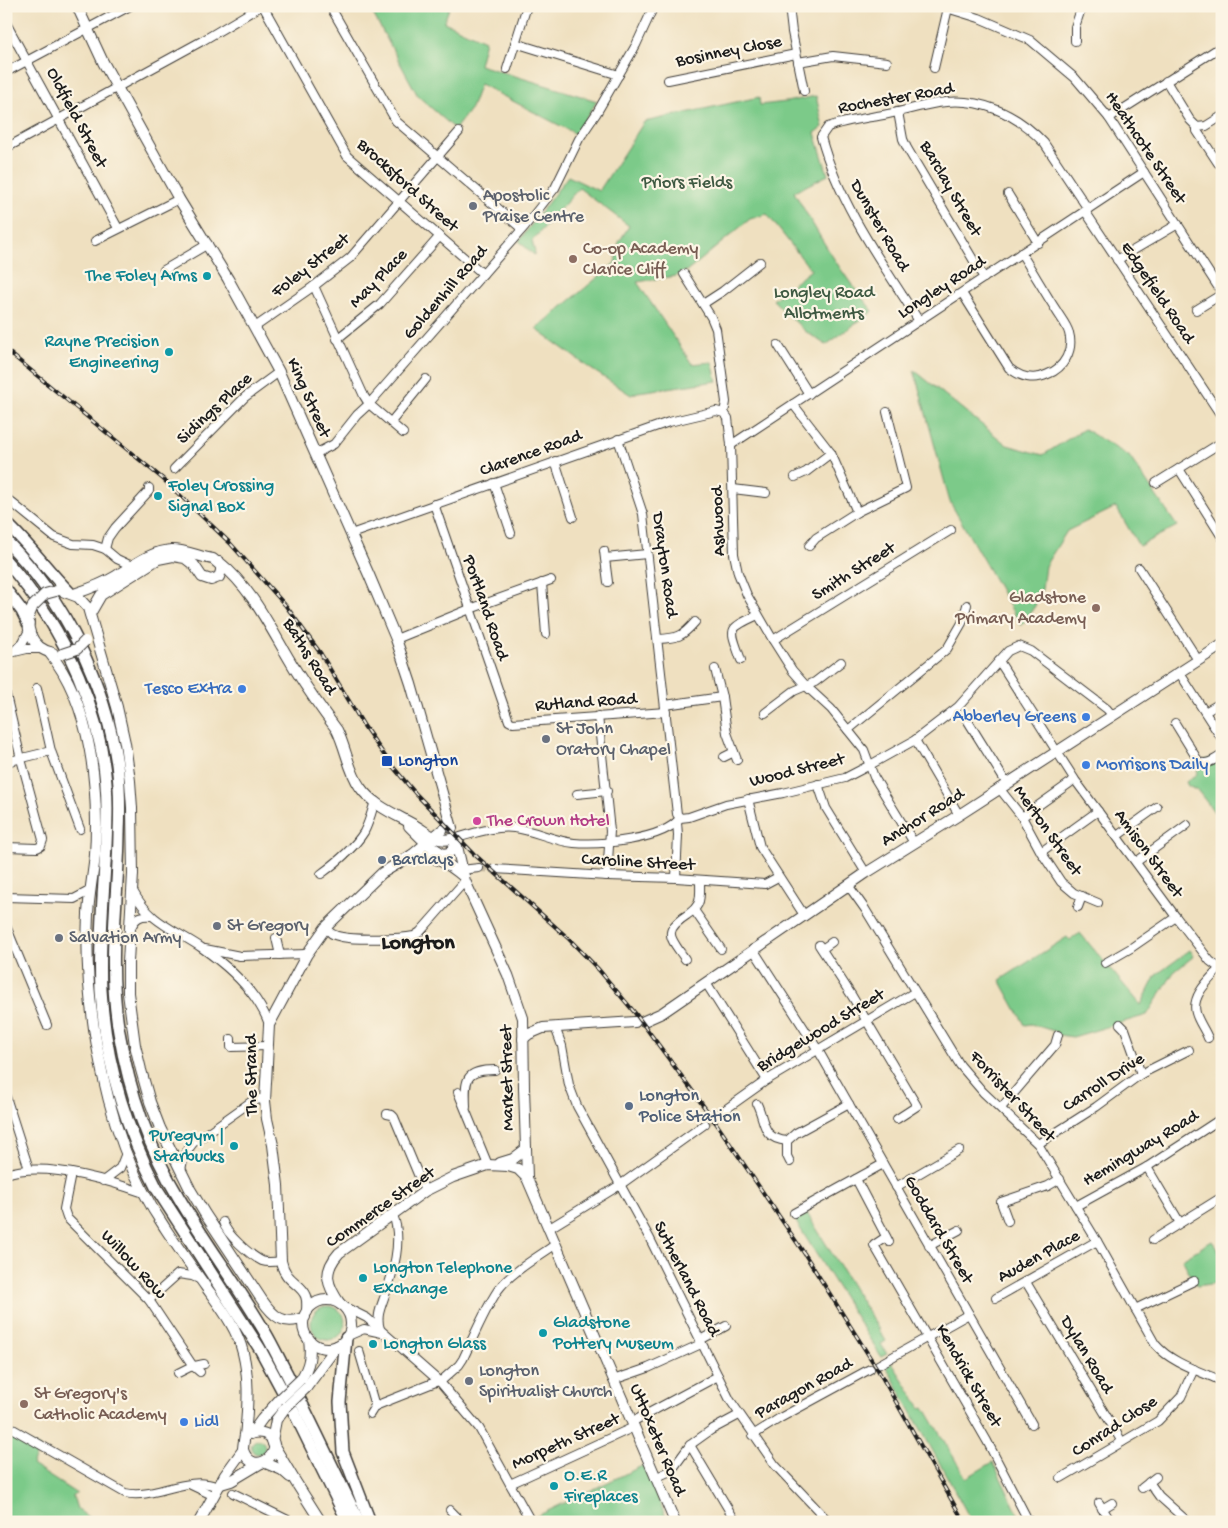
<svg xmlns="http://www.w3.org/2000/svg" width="1228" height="1528" font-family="'Gochi Hand',sans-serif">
	<rect width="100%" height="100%" fill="#fcf5e5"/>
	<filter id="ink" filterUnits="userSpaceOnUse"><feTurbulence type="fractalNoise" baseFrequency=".02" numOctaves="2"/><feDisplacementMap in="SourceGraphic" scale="10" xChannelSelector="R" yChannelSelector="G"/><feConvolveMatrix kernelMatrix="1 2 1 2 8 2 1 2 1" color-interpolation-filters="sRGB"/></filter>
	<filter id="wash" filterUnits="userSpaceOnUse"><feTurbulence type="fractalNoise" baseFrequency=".0096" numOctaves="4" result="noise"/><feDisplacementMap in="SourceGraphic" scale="20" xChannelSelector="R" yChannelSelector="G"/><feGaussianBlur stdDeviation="1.12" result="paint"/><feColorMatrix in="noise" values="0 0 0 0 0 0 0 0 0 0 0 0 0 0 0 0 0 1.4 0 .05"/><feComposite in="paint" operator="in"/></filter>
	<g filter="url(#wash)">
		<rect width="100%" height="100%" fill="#efe0c0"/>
		<!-- green -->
		<g fill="#7cca89" stroke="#4c7352">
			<path d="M381,6h69l-6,16 41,19 -6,24 118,36 -21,33 -96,-50 -9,24 -16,21 -37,-33 -47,-86z"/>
			<path d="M816,96l7,31 -8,6 13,42 -34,17c24,41 47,83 79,119l-47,34 -21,-14 -32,-31 38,-30 -44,-56 -17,5 -60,50 -14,7 -39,6 55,82 20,-2 5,19 -79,11 -7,3 -40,-26 -55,-40 79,-66 4,-21 10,-16 -50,-38 -47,53 3,11 -1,3 -15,-14 49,-65 31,15 45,-69 115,-25 1,8 26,-3z"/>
			<path d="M914,370l93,75 36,10 41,-26 45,27 48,70 -38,20 -23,-39 -49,24 -22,35 -3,23 -7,17 -14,20 -71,-124z"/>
			<path d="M1222,755v67l-24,-31 -10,-5 -2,-4 11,-8 2,-12z"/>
			<path d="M1080,933l61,72 15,-30 34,-25 4,6 -20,16 -27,43 -74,22 -15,-2 -1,-3 -26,-8 -6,1 -25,-45 67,-43 3,3z"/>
			<path d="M805,1210l81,131 -5,3 6,10 -6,3 -88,-140z"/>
			<path d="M1212,1241l10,14v27l-25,4 -15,-27z"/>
			<circle cx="328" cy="1323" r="17"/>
			<path d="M892,1363l29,45 3,-1 42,71 27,-16 29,60h-50l-86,-156z"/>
			<path d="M6,1432l34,16 -8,17 45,29 -4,2 4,13 15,11 -2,2h-84z"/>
			<circle cx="258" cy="1447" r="7"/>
			<path d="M644,1465l24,57h-130l-3,-5z"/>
		</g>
	</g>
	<g filter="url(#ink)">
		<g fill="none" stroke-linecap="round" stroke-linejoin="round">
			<!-- minor-tunnel -->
			<g stroke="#c5b99f" stroke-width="8" stroke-dasharray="8 4" stroke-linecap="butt">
				<path d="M479,868l15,1"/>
				<path d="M705,1124l14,-10"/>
			</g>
			<!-- minor casing -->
			<g stroke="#3c3935" stroke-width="10">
				<g id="minor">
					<path d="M263,6l84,150 136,118"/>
					<path d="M330,6l66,115 126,108"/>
					<path d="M789,6l3,26 12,59"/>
					<path d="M940,6l39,12 51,22 45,38 34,40 113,175"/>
					<path d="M6,23l112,205"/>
					<path d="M1075,41v-14l7,-21"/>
					<path d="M515,43l104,32"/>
					<path d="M798,62l35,-6 54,6"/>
					<path d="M934,68l14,-60"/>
					<path d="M507,69l20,-63"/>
					<path d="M6,72l124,-66"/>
					<path d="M668,80l128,-26"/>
					<path d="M1166,81l24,39 7,7 9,-1 16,-10"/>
					<path d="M898,112l5,27 4,9 77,130"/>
					<path d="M1109,118l113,-72"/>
					<path d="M1197,127v4l21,32"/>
					<path d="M6,148l196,-107 59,-35"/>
					<path d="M1008,194l30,49"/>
					<path d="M1085,211l137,206"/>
					<path d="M95,241l84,-42"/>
					<path d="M1117,260l61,-36"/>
					<path d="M164,270l44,-26"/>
					<path d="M684,274l27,43 5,12 10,73 -2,11"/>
					<path d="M314,286l50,110 5,8 34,29"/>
					<path d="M962,293l47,75c11,9 25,13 39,6 16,-6 26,-24 21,-41 -2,-8 -9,-16 -13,-23 -12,-19 -23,-38 -35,-57"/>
					<path d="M703,304l20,-13 37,-29"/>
					<path d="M1196,310l26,-16"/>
					<path d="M919,321c-37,-58 -80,-117 -98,-184l7,-10c18,-7 41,-9 60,-13 16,-3 32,-8 49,-11 41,-7 79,10 107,40l44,66"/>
					<path d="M255,327l59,-41 36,-28 109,-126"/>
					<path d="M337,339l43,-35 60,-68"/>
					<path d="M778,345l31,49"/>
					<path d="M793,404l38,49 26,59"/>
					<path d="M724,413l4,5 3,27 3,109 4,19 9,22 26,45 19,30 14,16 25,23 33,41 10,27 40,66"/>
					<path d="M391,422l35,-43"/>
					<path d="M618,439l25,75 34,300 3,4"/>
					<path d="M731,445l413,-273"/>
					<path d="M315,454l19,-10 23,-29 12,-11 156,-178 30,-38 24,-49 17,-25 40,-69 18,-39"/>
					<path d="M555,461l18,56"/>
					<path d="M174,469l71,-72 34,-25"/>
					<path d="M1179,469l43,68"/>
					<path d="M795,477l11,-5 25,-19"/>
					<path d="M494,483l17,50"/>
					<path d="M1156,483l66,-41"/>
					<path d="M733,489l33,4"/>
					<path d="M6,498l48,39 19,7 20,1 12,4 12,10 15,7"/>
					<path d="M434,504l75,217 4,2 153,-11"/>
					<path d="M351,534l318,-112 47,-11 8,2"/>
					<path d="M809,546l7,-8 41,-26 49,-24 -19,-76"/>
					<path d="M105,549l3,-11 7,-10 34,-37v-3"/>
					<path d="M604,551l4,31"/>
					<path d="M605,558l42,-4"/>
					<path d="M1139,568l59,92"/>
					<path d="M542,583l4,51"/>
					<path d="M6,612l1,1"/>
					<path d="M396,639l74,-30 81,-29"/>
					<path d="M658,639c20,-1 24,-2 37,-17"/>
					<path d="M773,640l178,-110"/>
					<path d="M15,650l8,-8 6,-12"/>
					<path d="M6,654l21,-5h14"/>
					<path d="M741,660c-11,-33 -15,-30 17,-45"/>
					<path d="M999,661l76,119 101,137 34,44 12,9"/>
					<path d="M715,669l7,28 5,36 10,27"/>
					<path d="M1179,672l43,67"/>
					<path d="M37,688l14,63 29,78"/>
					<path d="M6,695l15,64 22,81 -2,6 -4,2 -31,-1"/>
					<path d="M665,705l57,-8"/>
					<path d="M1205,712l17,-10"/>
					<path d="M765,713l29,-22 21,-9 26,-20"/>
					<path d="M598,716l12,115 -3,45"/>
					<path d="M966,718l41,66"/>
					<path d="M1175,723l24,39c9,3 15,-2 23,-7"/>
					<path d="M848,730l99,-81 15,-26 5,-18"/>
					<path d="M915,740l44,75"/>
					<path d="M724,757l10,-5"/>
					<path d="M6,762l45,-11"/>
					<path d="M818,784l8,24 40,65"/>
					<path d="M999,788l23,29 19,35 20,30 13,11 24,10"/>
					<path d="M577,794l30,-3"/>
					<path d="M748,799l12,48 44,68"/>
					<path d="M1022,817l48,-34"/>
					<path d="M1117,836l40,-29"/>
					<path d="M460,837c18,-5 36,-11 54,-9 20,2 39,13 60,15 26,2 90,-3 106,-25l9,-1 37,-13 57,-11 62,-15 25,-13 45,-25 43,-33 50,-56 11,-5 12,5 76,58 5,6"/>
					<path d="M1041,852l57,-41"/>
					<path d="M1136,862l51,-37"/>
					<path d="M494,869l113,7 69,2 89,6 13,-7"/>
					<path d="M461,870l18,-2"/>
					<path d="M321,874c15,-11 33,-26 43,-42 5,-9 8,-21 11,-31"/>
					<path d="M676,878l2,-43 -1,-13"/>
					<path d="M848,885l17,24 95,156 23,27 55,52 59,97 58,103c16,19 44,27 67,37"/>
					<path d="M133,891c17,32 41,38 69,57 20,14 39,30 53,50 6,9 11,16 14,27"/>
					<path d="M6,897l68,2 17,-9"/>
					<path d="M1078,907l4,-11"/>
					<path d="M694,910l27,39"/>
					<path d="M6,926l41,99"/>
					<path d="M326,927c3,7 9,9 16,10 14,3 58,2 72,-1l6,-4 45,-51"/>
					<path d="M131,928c4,-10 9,-13 20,-12"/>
					<path d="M276,938l4,17"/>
					<path d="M819,945l33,51 65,110 -20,13"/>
					<path d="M205,949l35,7 67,-2"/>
					<path d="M753,949l65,101 214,374"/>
					<path d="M822,949l10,-7"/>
					<path d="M685,959c-14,-21 -24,-27 2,-44 4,-3 8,-5 11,-11 3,-6 2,-16 2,-23"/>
					<path d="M1105,963l26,-15 45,-31"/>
					<path d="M706,983l61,97"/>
					<path d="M1120,1024l5,5 16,45"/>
					<path d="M555,1027l7,19 7,39 8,21 73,133 80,161 45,65 54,57"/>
					<path d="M1208,1038c-3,-8 -10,-17 -12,-25 -5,-17 13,-33 23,-44"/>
					<path d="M231,1039v8l36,-1"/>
					<path d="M458,1092l30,73"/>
					<path d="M6,1097l23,72"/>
					<path d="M757,1104c9,19 4,34 30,37"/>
					<path d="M466,1107c-1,-27 -2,-37 29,-37"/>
					<path d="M1001,1108l54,-63 3,-10"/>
					<path d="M387,1114l5,1 2,2 31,74"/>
					<path d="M719,1114l48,-34 148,-88"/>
					<path d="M787,1141l9,-8 53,-29"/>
					<path d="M787,1141v15l3,6"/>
					<path d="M1038,1144l58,-37 45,-33 48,-24"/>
					<path d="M1147,1167l33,56"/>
					<path d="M181,1170l3,-15 9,-12 59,-42 8,-2 5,2"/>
					<path d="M6,1174c37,-13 101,6 138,19"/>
					<path d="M71,1174l-7,35 3,9 82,82 44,66 7,6"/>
					<path d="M856,1179l33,63"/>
					<path d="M103,1181l17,-13 6,-15"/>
					<path d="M896,1187l63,-37"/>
					<path d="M1076,1206l71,-39 75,-49"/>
					<path d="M794,1213l89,-49"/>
					<path d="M1008,1221l-7,-19 47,-16 12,-7"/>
					<path d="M223,1222c3,12 27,33 39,39 6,2 13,1 19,0"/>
					<path d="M548,1229l72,-44 85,-61"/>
					<path d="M886,1237l-12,8 113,196 42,81"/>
					<path d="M1153,1240l69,-43"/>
					<path d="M929,1246l30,-16"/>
					<path d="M1026,1282l96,160"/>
					<path d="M996,1298l101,-57"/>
					<path d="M149,1300l29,-26 14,2 7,3"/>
					<path d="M343,1306l24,12 73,64 39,46 52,94"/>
					<path d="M1135,1309l59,-28"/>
					<path d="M380,1329c-4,-13 1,-22 5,-34 9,-24 18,-55 8,-80"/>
					<path d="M348,1336l16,-7 18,4"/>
					<path d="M700,1340l26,-14"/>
					<path d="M359,1351l16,55"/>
					<path d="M878,1365l91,-51"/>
					<path d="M178,1373l12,-6 14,-3"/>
					<path d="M613,1380l35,-12 53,-24"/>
					<path d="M440,1382l19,-17 4,-6c11,-23 21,-48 35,-69 13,-18 40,-33 58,-46"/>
					<path d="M370,1414l5,-8 63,-25"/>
					<path d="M632,1422l86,-46"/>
					<path d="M6,1425l119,68c29,7 62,-19 93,-6"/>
					<path d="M753,1435l27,-17 90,-49"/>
					<path d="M690,1445l46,77"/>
					<path d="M655,1478l13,-6 6,-5 16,-22 21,-15 28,-15"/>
					<path d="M1061,1478l97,-57 23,-24 13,-28"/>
					<path d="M1149,1482l10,14 29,26"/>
					<path d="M510,1484l124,-57"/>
					<path d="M191,1485l21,10"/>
					<path d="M1142,1488l14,-11"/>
					<path d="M233,1493l59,29"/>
					<path d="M1099,1503l12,19"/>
					<path d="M1102,1509l10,-6"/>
					<path d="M450,1510l12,12"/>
				</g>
			</g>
			<!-- major casing -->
			<g stroke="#3c3935" stroke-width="12">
				<g id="major">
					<path d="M77,6l26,56 42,76 34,61 49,80 51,93 90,203 27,64 15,45 41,144"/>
					<path d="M219,562c35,28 53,70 76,107 13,21 27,41 42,61 9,18 12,42 23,57 13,19 37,28 56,39 7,4 13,9 20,12 5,2 10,2 15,1"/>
					<path d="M62,591l16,6 10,11 29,99 8,36 5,38 2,27 1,66 -5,88v31l7,52 6,25 9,32 10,26 30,61 15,25 57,86c11,16 22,27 43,17"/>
					<path d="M74,594c15,-5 29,-10 42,-18 18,-11 35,-25 56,-26 14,0 28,7 41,9l8,7v5l-2,6 -8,3 -9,-3 -8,-12 -9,-7 -12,-2 -15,3 -57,36 -11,19"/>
					<path d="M33,606c-10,19 -3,42 20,47"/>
					<path d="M49,652c43,53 50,138 46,203 -2,20 -6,40 -7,59 -2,43 1,89 9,132 11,63 31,128 68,182 13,20 27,39 41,59 15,21 31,41 37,66 6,24 5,48 3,72 0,8 -3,17 -3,25 10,29 44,2 26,-14 -5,-4 -11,-4 -16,-3"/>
					<path d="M409,826l17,17 17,11 6,-1 7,-8"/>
					<path d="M457,846l8,35 43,94 15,43 1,70 3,90 148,344"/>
					<path d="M412,855c20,-2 37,9 52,22"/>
					<path d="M644,1021l18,-8 204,-140 93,-58 263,-170"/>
					<path d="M523,1039l6,-5 14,-6 92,-6"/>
					<path d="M500,1163l13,-4 13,-10"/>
					<circle cx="327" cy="1324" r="24"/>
					<path d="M340,1304c-13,-19 -18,-32 -1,-51l86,-62 28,-14 35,-12 20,1 10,3 9,9"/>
					<path d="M307,1312c0,-5 1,-11 -1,-16 -5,-13 -21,-14 -25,-35l-3,-76 -5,-40 -6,-26 -2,-18 4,-76 38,-71 19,-27 56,-54 30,-18 30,-25"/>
					<path d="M301,1379c9,-14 10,-24 8,-40"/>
					<path d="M306,1388l31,-42"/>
					<path d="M251,1434l11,-15 18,-20"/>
					<path d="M272,1441l4,-21 9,-12"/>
					<path d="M273,1444l22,37 26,41"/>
					<path d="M263,1462l19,8 8,7"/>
					<path d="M221,1484l10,-3 30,-18"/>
					<path d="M199,1522l26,-47 18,-25"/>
				</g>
			</g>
			<!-- highway casing -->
			<g stroke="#3c3935" stroke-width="14">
				<g id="highway">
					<path d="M6,523c23,21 41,47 63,69"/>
					<path d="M6,541c58,57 99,143 111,223 3,23 3,47 2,70 -1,67 -12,130 0,198 10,59 29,115 60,166 27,46 60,89 87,136 7,12 13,25 20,38 25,49 49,100 73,150"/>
					<path d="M6,561c59,67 101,157 101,247 0,61 -9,121 -6,182 4,70 24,137 56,199l103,160 35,65 53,108"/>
					<path d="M6,590l16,21 6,12"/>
					<path d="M346,1338l-6,64 3,50 27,70"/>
				</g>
			</g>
			<!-- minor -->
			<use href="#minor" stroke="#fff" stroke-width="8"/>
			<!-- major -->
			<use href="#major" stroke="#fff" stroke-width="10"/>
			<!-- highway -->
			<use href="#highway" stroke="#fff" stroke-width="11"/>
			<!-- rail casing -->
			<g stroke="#1c1c1c" stroke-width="4">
				<path id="rail" d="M6,350l157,129 67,64 56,63 35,48 43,72 25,36 26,31 59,61 95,85 30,31 36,43 81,110 88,130 74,117 86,152"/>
			</g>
			<!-- rail -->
			<use href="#rail" stroke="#fcf5e5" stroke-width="2" stroke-dasharray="5.5" stroke-linecap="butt"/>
			<!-- major-bridge casing -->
			<g stroke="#3c3935" stroke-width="12" stroke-linecap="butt">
				<g id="major-bridge">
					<path d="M33,606l12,-12 11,-3"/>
					<path d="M62,654l15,-5 8,-8"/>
					<path d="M280,1399l21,-20"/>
					<path d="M285,1408l21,-20"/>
				</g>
			</g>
			<!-- major-bridge -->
			<use href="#major-bridge" stroke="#fff" stroke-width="10"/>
		</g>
	</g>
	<!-- markers -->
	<g fill="#6b7280" stroke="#fcf5e5" stroke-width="2">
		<circle cx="473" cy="206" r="5"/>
		<circle cx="546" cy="739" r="5"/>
		<circle cx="217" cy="926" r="5"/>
		<circle cx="59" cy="938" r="5"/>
		<circle cx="469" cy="1381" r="5"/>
	</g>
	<g fill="#8d6e63" stroke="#fcf5e5" stroke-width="2">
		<circle cx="573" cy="259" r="5"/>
		<circle cx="1096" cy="608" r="5"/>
		<circle cx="24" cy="1404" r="5"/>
	</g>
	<g fill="#0f9aa8" stroke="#fcf5e5" stroke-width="2">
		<circle cx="207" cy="276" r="5"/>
		<circle cx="169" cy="352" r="5"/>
		<circle cx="158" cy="496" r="5"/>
		<circle cx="234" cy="1146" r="5"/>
		<circle cx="363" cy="1278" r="5"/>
		<circle cx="543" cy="1333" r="5"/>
		<circle cx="373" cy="1344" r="5"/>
		<circle cx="554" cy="1486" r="5"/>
	</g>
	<g fill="#3f7fe0" stroke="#fcf5e5" stroke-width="2">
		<circle cx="242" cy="689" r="5"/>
		<circle cx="1086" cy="717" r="5"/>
		<circle cx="1086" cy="765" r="5"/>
		<circle cx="184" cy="1422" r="5"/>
	</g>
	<rect fill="#1a4fb4" stroke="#fcf5e5" stroke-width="2" x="381" y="755" width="12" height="12" rx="2.5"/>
	<circle fill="#d1479c" stroke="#fcf5e5" stroke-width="2" cx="477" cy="821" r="5"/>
	<g fill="#5c6f8a" stroke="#fcf5e5" stroke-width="2">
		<circle cx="382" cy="860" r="5"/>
		<circle cx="629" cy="1106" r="5"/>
	</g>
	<g text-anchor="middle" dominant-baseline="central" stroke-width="4.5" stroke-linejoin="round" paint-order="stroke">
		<!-- street labels -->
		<g font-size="18" fill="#1c1c1c" stroke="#fcf5e5">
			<text transform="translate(729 52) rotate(-11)">Bosinney Close</text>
			<text transform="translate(896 99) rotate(-10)">Rochester Road</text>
			<text transform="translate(76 118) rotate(62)">Oldfield Street</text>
			<text transform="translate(1145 148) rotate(56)">Heathcote Street</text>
			<text transform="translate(407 186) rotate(42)">Brocksford Street</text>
			<text transform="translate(950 189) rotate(60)">Barclay Street</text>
			<text transform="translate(879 226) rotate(60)">Dunster Road</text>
			<text transform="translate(311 266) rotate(-38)">Foley Street</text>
			<text transform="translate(379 279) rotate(-46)">May Place</text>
			<text transform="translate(942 288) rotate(-33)">Longley Road</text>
			<text transform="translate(446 293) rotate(-49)">Goldenhill Road</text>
			<text transform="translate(1157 293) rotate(56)">Edgefield Road</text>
			<text transform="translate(308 398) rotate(66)">King Street</text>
			<text transform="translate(215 409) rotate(-43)">Sidings Place</text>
			<text transform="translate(531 454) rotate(-20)">Clarence Road</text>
			<text transform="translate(719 521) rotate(-92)">Ashwood</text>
			<text transform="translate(664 565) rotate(82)">Drayton Road</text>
			<text transform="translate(854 572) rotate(-32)">Smith Street</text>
			<text transform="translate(485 608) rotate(71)">Portland Road</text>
			<text transform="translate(309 657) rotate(58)">Baths Road</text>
			<text transform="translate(586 703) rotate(-4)">Rutland Road</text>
			<text transform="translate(797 771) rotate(-14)">Wood Street</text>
			<text transform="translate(923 818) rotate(-32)">Anchor Road</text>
			<text transform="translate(1047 831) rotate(55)">Merton Street</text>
			<text transform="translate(1148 854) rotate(54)">Amison Street</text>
			<text transform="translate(638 863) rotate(3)">Caroline Street</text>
			<text transform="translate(821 1031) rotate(-31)">Bridgewood Street</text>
			<text transform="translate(252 1075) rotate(-90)">The Strand</text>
			<text transform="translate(508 1078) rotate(-91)">Market Street</text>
			<text transform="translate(1104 1083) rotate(-33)">Carroll Drive</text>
			<text transform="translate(1012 1097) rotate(47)">Forrister Street</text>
			<text transform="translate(1141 1149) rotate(-31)">Hemingway Road</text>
			<text transform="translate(381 1208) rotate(-35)">Commerce Street</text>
			<text transform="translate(938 1230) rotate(60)">Goddard Street</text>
			<text transform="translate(1039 1257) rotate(-29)">Auden Place</text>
			<text transform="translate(133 1265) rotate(47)">Willow Row</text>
			<text transform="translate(686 1279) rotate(63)">Sutherland Road</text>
			<text transform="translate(1086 1355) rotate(59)">Dylan Road</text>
			<text transform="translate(968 1376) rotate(60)">Kendrick Street</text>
			<text transform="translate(804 1389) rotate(-29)">Paragon Road</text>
			<text transform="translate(1115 1427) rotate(-33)">Conrad Close</text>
			<text transform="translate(657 1440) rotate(67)">Uttoxeter Road</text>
			<text transform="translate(566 1442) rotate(-24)">Morpeth Street</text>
		</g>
		<!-- park labels -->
		<g font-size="18" fill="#3e5942" stroke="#fcf5e5">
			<text x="687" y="183">Priors Fields</text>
			<text x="824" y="293">Longley Road<tspan x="824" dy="21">Allotments</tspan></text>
		</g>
		<!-- worship labels -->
		<g font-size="18" fill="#5b616d" stroke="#fcf5e5" text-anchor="start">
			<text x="483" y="196">Apostolic<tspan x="483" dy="21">Praise Centre</tspan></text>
			<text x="556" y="729">St John<tspan x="556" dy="21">Oratory Chapel</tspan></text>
			<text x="227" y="926">St Gregory</text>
			<text x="69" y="938">Salvation Army</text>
			<text x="479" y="1371">Longton<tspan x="479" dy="21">Spiritualist Church</tspan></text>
		</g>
		<!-- education labels -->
		<g font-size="18" fill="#785e54" stroke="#fcf5e5" text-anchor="start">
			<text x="583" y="249">Co-op Academy<tspan x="583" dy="21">Clarice Cliff</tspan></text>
			<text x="1086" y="598" text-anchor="end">Gladstone<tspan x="1086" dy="21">Primary Academy</tspan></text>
			<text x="34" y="1394">St Gregory's<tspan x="34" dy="21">Catholic Academy</tspan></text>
		</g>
		<!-- culture labels -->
		<g font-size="18" fill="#0d838f" stroke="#fcf5e5" text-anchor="start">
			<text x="197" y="276" text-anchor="end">The Foley Arms</text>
			<text x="159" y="342" text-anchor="end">Rayne Precision<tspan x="159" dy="21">Engineering</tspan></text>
			<text x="168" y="486">Foley Crossing<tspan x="168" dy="21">Signal Box</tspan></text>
			<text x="224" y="1136" text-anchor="end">Puregym |<tspan x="224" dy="21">Starbucks</tspan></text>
			<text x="373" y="1268">Longton Telephone<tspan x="373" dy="21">Exchange</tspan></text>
			<text x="553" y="1323">Gladstone<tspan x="553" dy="21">Pottery Museum</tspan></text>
			<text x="383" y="1344">Longton Glass</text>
			<text x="564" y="1476">O.E.R<tspan x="564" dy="21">Fireplaces</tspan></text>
		</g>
		<!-- shop labels -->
		<g font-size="18" fill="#366cbe" stroke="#fcf5e5" text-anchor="end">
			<text x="232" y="689">Tesco Extra</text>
			<text x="1076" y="717">Abberley Greens</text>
			<text x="1096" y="765" text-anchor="start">Morrisons Daily</text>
			<text x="194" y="1422" text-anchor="start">Lidl</text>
		</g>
		<!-- transit labels -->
		<g font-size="18" fill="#164399" stroke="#fcf5e5" text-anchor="start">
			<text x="398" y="761">Longton</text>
		</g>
		<!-- hotel labels -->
		<g font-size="18" fill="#b23c85" stroke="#fcf5e5" text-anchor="start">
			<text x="487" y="821">The Crown Hotel</text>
		</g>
		<!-- service labels -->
		<g font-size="18" fill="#4e5e75" stroke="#fcf5e5" text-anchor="start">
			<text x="392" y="860">Barclays</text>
			<text x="639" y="1096">Longton<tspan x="639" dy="21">Police Station</tspan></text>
		</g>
		<!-- district labels -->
		<g font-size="22" font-weight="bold" fill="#1c1c1c" stroke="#fcf5e5">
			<text x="418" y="944">Longton</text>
		</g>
	</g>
	<!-- margin -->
	<rect width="1228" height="1528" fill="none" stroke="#fcf5e5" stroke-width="25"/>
</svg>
